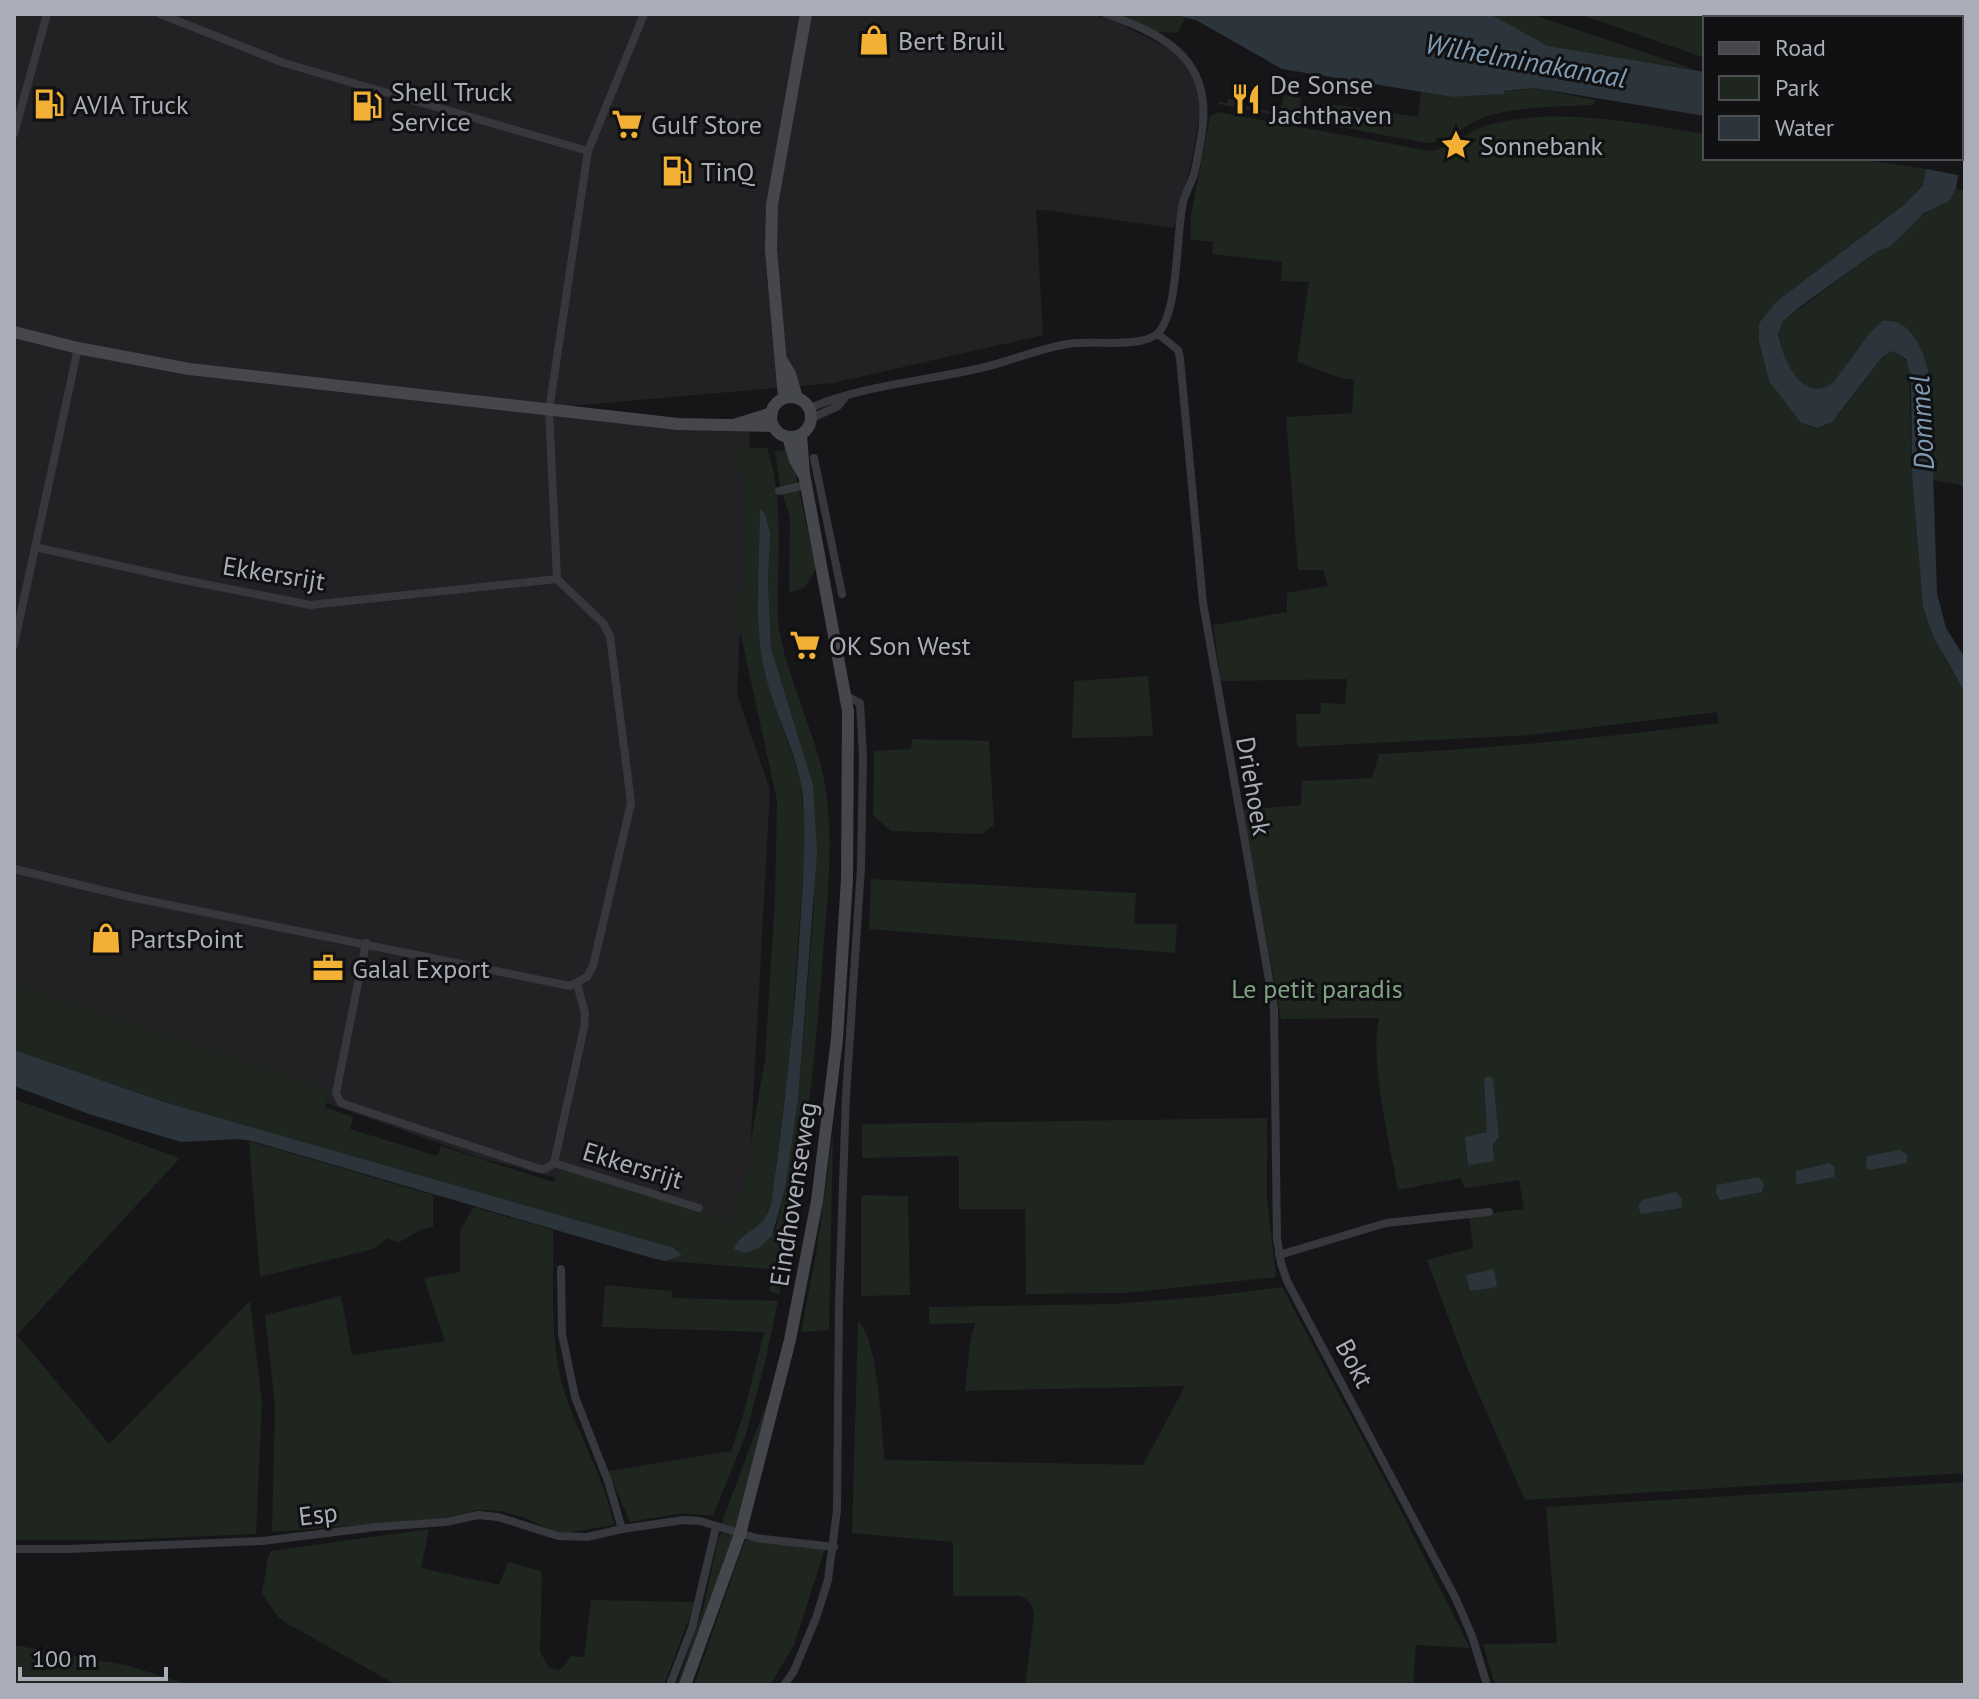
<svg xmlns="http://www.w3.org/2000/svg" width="1979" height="1699" font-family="'PT Sans',sans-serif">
	<rect width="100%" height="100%" fill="#161618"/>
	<!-- built -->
	<path fill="#222225" d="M14,14h1077l28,9 45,23 15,10 11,16 8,19 2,22 -9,51 -17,64 -138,-19 7,126 -210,48 -286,25 203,22 -13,264 33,96 -24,437 -266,-69 -466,-167z"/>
	<!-- green -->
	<g fill="#1e261f" fill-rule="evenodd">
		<path d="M1118,14h51l16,4 -7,15 -21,-1z"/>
		<path d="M1490,14h41l165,56 -148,-24z"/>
		<path d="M1579,14h120l21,4h-15v40z"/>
		<path d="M1808,14h157v43l-4,-4v-35h-142z"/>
		<path d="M1535,88l60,12 -1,5c-35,2 -72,1 -106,11 -23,6 -37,27 -62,27l-208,-39 1,-2 8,1 1,-4 8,1v5l44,8 4,-18 17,3 -1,9 22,4 2,-8 94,14 3,-25 32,5 50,-3 -2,-2z"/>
		<path d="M1218,112l212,39c24,-3 39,-22 61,-27 71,-17 144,-1 214,10v24h148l73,11 -3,15 -19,21 -127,96 -18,22v18l10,40 32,42 16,5 9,-2 13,-12 44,-58 10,-5 7,3 9,12 3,109 11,132 22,52 20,34v780l-440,27 -59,-135 -39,-105 46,-12 -4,-32 55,-7 -5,-29 -50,8 -5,-1 -3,-9 -63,12c-8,-45 -29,-130 -19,-172l-98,1 -38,-209 58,-5 1,-24 70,-3 7,-24c114,-5 227,-17 340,-31l-2,-11 -188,23 -232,12 -1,-33h24l1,-11 24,1 2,-25 -126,2 -8,-56 74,-13v-19l41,-7 -5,-16h-25l-12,-153 66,-4 2,-33 -14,-2 -43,-16 12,-80 -28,-1 1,-19 -70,-8 1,-12 -23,-3 1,-24 19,-99zM1493,1078l6,59 -6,7 1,16 -29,-23 22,-5z"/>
		<path d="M1956,189l9,1v296l-32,-6c-2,-39 9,-154 -46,-160 -9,9 -20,17 -28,27 -9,12 -16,33 -31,40 -31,14 -45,-32 -50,-53l5,-13 93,-69c20,-7 33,-29 51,-40 13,-8 23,-7 29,-23z"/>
		<path d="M785,446l8,17 23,106 -11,18 -16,6 1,-75 -10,-33 -5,-34 9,-1z"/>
		<path d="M738,447l29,1c14,41 12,88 11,132 0,16 -1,32 1,48 9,56 39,107 47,163 8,53 1,109 -3,163 -8,115 -22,228 -44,341l-10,-4 4,-18 -4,-4 -104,-8 16,-7 -7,-6 -507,-145 -153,-53v-65l315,105 -4,17 28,10 -3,12 87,27 4,-10 112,36 8,-13 174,52 14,-58v-11l16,-92 10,-162 2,-97 -37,-170 4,-130zM761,509l8,52 -1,21 3,66 42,137 1,124 -16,191 -13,89 -9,39 -4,8 -13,12 -20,-9 23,-14 9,-21 19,-150 14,-194v-40l-4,-42 -29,-84 -12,-56 -2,-43z"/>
		<path d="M1148,676l5,60 -81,2 2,-57z"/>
		<path d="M912,739l77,2 5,84 -12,9 -91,-3 -18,-16 1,-64 37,-2z"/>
		<path d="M871,879l265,14 -2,31h43l-2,29 -306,-24z"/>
		<path d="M14,1099l166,59 -163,177 92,109 141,-143 12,101 -6,132 -137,6h-105z"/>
		<path d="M1267,1118v80l9,79 -150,16 -100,1 -1,-85h-66v-53l-97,2v-34z"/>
		<path d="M833,1134l-4,196 -28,2 15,-78z"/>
		<path d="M249,1141l184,54v32l-13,3 -22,13 -10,-5 -15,11 -113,28z"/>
		<path d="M861,1195l47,1 2,99 -49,1z"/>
		<path d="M473,1207l80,23c1,52 -4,110 11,161 14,44 41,87 50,134l-48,8 -12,-2 -31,-14 -23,-6 -22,-1 -40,9 -166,13 3,-127 -10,-90 76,-19 11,59 93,-14 -21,-63 36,-6v-40z"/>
		<path d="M605,1285l67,6 1,7 105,3 -13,62 -20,74 -32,79 -30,-3 -53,9 -22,-51 123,-20 13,-39 20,-80 -162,-5z"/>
		<path d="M1282,1287l117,220 71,141 -54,-3 -3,40h-388l9,-69c-1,-10 -4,-16 -14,-20h-67v-54l-101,-9 6,-212c21,19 23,108 27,139l258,5 42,-79 -220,5 5,-48 5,-20 -46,1v-17l186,-3 96,-8z"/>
		<path d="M770,1394l-34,135 -13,-5v-5z"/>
		<path d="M1965,1482v203h-470l-12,-41 74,-1 -11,-136z"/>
		<path d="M429,1529l-8,39 78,17 9,-23 34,9 -2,81 9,15 9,3 6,-3 7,-11 13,1 7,-57 104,2 -31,83h-267l-109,-61 -10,-7 -16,-23 6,-37 3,-6z"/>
		<path d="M723,1533l10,3 -54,149h-2l27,-80 15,-69z"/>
		<path d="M745,1540l80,9 -31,96 -24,40h-76z"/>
		<path d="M14,1645l116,21 59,19h-175z"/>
	</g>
	<!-- water -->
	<g fill="#2c353c">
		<path d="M1169,14h321l58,32 157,26v44l-170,-28 -31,3v3l-51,3 -171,-28 -86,-49z"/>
		<path d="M1699,14h109l11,4h-99z"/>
		<path d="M1926,169l32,6 -2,14 -7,12 -25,12 -33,33 -15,6 -75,54 -18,15 -5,13c5,24 23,71 55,49l36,-49 13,-13c31,-5 44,36 48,60l7,213 9,34 19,30v35l-31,-55 -11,-31 -11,-132 -1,-98 -5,-18 -13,-8 -10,5 -51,66 -14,6 -17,-5 -32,-42 -10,-40v-18l18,-22 127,-96 19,-20z"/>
		<path d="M760,508l5,6 5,19 -2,49 3,66 42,137 4,68 -19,247 -13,89 -13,47 -13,12 -15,5 -10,-4c9,-22 28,-14 37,-45 13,-93 24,-185 29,-278 3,-42 6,-85 3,-127 -4,-43 -27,-81 -37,-122 -14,-56 -6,-112 -6,-169z"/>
		<path d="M14,1050l153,53 507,145 8,7 -17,6 -13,-3 -400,-117 -13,-2 -58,3 -92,-28 -75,-28z"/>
		<path d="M1489,1076l4,2 6,59 -6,7 1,17 -26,4 -3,-28 22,-5 -3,-53z"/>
		<path d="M1900,1150l7,4v9l-37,7 -4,-2 1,-12z"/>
		<path d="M1829,1163l6,5 -1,9 -35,7 -3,-1v-12z"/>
		<path d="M1759,1177l5,7 -2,8 -42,8 -4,-7 1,-8z"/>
		<path d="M1676,1192l6,7 -1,9 -40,6 -3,-8 4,-6z"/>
		<path d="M1494,1269l3,18 -27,4 -4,-16z"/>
	</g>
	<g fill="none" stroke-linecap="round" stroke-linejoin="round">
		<!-- street -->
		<g stroke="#37383d" stroke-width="8">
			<path d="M160,14l124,49 304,88"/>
			<path d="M14,134l33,-120"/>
			<path d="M1158,334l20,16 2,8 23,245 71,405 3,230 4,25 6,18 168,316 17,39 15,49"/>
			<path d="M810,408c54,-23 115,-27 171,-40 31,-7 63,-22 95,-25 21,-2 67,5 82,-10 21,-22 18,-100 25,-131 3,-10 8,-19 11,-28 3,-12 5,-24 7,-36 14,-75 -31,-102 -95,-124"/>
			<path d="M812,418l26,-12 6,-7"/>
			<path d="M814,458l28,136"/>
			<path d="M779,491l27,-6"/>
			<path d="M35,547l144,32 131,26 247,-26"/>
			<path d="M14,645l64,-297"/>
			<path d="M14,869l116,28 440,89 17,-9 6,-11 38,-163 -21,-167 -7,-13 -46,-44 -8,-169 39,-259 56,-137"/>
			<path d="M366,943l-30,150 5,10 199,66h5l9,-6 30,-135 1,-15 -8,-29"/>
			<path d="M554,1163l145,45"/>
			<path d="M1279,1255l107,-32 103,-11"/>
			<path d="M561,1269l1,65 13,63 33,84 14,48"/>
			<path d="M14,1549h54l194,-8 114,-14 70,-5 32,-7 20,2 60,19 29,1 35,-8 62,-9 16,1 56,17 78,9"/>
			<path d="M670,1685l22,-57 24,-101"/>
			<path d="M784,1685l10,-14 22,-53 12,-38 9,-70 2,-207 7,-207 15,-229 2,-111 -3,-53 -15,-8"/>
		</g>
		<!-- secondary -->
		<g stroke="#45474d" stroke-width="12">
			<path d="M14,332l64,16 111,21 489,55 95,2"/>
			<path d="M782,361l8,13 7,24"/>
			<circle cx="791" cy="417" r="20"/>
			<path d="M784,398l-13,-148 1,-45 34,-191"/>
			<path d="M737,424l35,-11"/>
			<path d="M788,437l7,23 8,14"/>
			<path d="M685,1685l55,-151 50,-194 27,-139 20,-162 10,-160 1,-168 -44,-237 -3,-39"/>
		</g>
	</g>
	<!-- icons -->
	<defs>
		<g id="shop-bare" transform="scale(2.4)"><path d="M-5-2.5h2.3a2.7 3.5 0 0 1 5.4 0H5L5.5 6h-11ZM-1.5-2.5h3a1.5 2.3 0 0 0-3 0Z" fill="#f2b134" stroke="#111113" stroke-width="2.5" paint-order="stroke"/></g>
		<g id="restaurant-bare" transform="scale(2.4)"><path d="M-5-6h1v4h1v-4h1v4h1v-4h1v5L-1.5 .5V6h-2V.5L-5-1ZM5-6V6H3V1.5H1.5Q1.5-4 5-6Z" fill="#f2b134" stroke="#111113" stroke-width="2.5" paint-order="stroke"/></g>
		<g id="fuel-bare" transform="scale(2.4)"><path d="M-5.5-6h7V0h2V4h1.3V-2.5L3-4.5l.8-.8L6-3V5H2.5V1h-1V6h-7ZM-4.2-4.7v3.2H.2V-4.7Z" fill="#f2b134" stroke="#111113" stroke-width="2.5" paint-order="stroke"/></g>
		<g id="supermarket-bare" transform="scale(2.4)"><path d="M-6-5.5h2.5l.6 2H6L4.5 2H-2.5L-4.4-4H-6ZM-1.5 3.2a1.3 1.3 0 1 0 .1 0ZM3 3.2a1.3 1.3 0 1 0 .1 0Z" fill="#f2b134" stroke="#111113" stroke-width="2.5" paint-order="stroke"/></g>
		<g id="sight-bare" transform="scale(2.4)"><path d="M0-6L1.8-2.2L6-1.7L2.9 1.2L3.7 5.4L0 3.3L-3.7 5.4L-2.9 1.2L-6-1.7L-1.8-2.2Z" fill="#f2b134" stroke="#111113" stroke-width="2.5" paint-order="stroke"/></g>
		<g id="office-bare" transform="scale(2.4)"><path d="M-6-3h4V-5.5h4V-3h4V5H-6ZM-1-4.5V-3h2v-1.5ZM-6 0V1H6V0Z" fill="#f2b134" stroke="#111113" stroke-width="2.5" paint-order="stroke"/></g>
	</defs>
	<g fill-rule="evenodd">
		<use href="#shop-bare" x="874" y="40"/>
		<use href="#restaurant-bare" x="1246" y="99"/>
		<use href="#fuel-bare" x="49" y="104"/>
		<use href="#fuel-bare" x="367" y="106"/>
		<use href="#supermarket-bare" x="627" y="124"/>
		<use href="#sight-bare" x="1456" y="145"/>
		<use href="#fuel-bare" x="677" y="171"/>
		<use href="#supermarket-bare" x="805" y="645"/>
		<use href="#shop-bare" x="106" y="938"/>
		<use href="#office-bare" x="328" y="968"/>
	</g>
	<g text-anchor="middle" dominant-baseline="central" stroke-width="6" stroke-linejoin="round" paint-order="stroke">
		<!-- poi labels -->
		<g font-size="26" fill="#a8adb8" stroke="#111113" text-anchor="start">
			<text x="898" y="40">Bert Bruil</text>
			<text x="1270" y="84">De Sonse<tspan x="1270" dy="30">Jachthaven</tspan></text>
			<text x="391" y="91">Shell Truck<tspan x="391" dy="30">Service</tspan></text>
			<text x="73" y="104">AVIA Truck</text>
			<text x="651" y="124">Gulf Store</text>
			<text x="1480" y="145">Sonnebank</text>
			<text x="701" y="171">TinQ</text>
			<text x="829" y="645">OK Son West</text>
			<text x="130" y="938">PartsPoint</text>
			<text x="352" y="968">Galal Export</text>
		</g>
		<!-- street labels -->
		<g font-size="26" fill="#a8adb8" stroke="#111113">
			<text transform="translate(274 573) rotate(9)">Ekkersrijt</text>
			<text transform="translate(1254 786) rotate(80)">Driehoek</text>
			<text transform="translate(633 1165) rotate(17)">Ekkersrijt</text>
			<text transform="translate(793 1194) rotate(-81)">Eindhovenseweg</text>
			<text transform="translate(1355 1363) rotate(62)">Bokt</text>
			<text transform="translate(318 1514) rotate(-7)">Esp</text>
		</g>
		<!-- park labels -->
		<g font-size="26" fill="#7fa381" stroke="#111113">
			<text x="1317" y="988">Le petit paradis</text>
		</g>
		<!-- water labels -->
		<g font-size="28" font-style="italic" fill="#7f9bb3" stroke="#111113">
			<text transform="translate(1526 60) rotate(10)">Wilhelminakanaal</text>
			<text transform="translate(1921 423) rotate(-93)">Dommel</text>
		</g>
	</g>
	<!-- border -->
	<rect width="1979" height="1699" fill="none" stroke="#a8adb8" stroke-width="32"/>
	<!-- legend -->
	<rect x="1703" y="16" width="260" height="144" fill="#111113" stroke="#4d4f55" stroke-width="2"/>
	<rect x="1719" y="42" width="40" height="12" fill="#45474d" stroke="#4d4f55" stroke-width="2"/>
	<text x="1775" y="56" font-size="24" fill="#a8adb8">Road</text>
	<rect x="1719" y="76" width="40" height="24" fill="#1e261f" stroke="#4d4f55" stroke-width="2"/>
	<text x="1775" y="96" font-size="24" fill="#a8adb8">Park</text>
	<rect x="1719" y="116" width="40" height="24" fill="#2c353c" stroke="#4d4f55" stroke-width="2"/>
	<text x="1775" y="136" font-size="24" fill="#a8adb8">Water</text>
	<!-- scale -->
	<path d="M20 1667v12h146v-12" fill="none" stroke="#a8adb8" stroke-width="4"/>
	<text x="32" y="1667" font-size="24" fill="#a8adb8" stroke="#111113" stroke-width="6" paint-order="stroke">100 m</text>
</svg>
